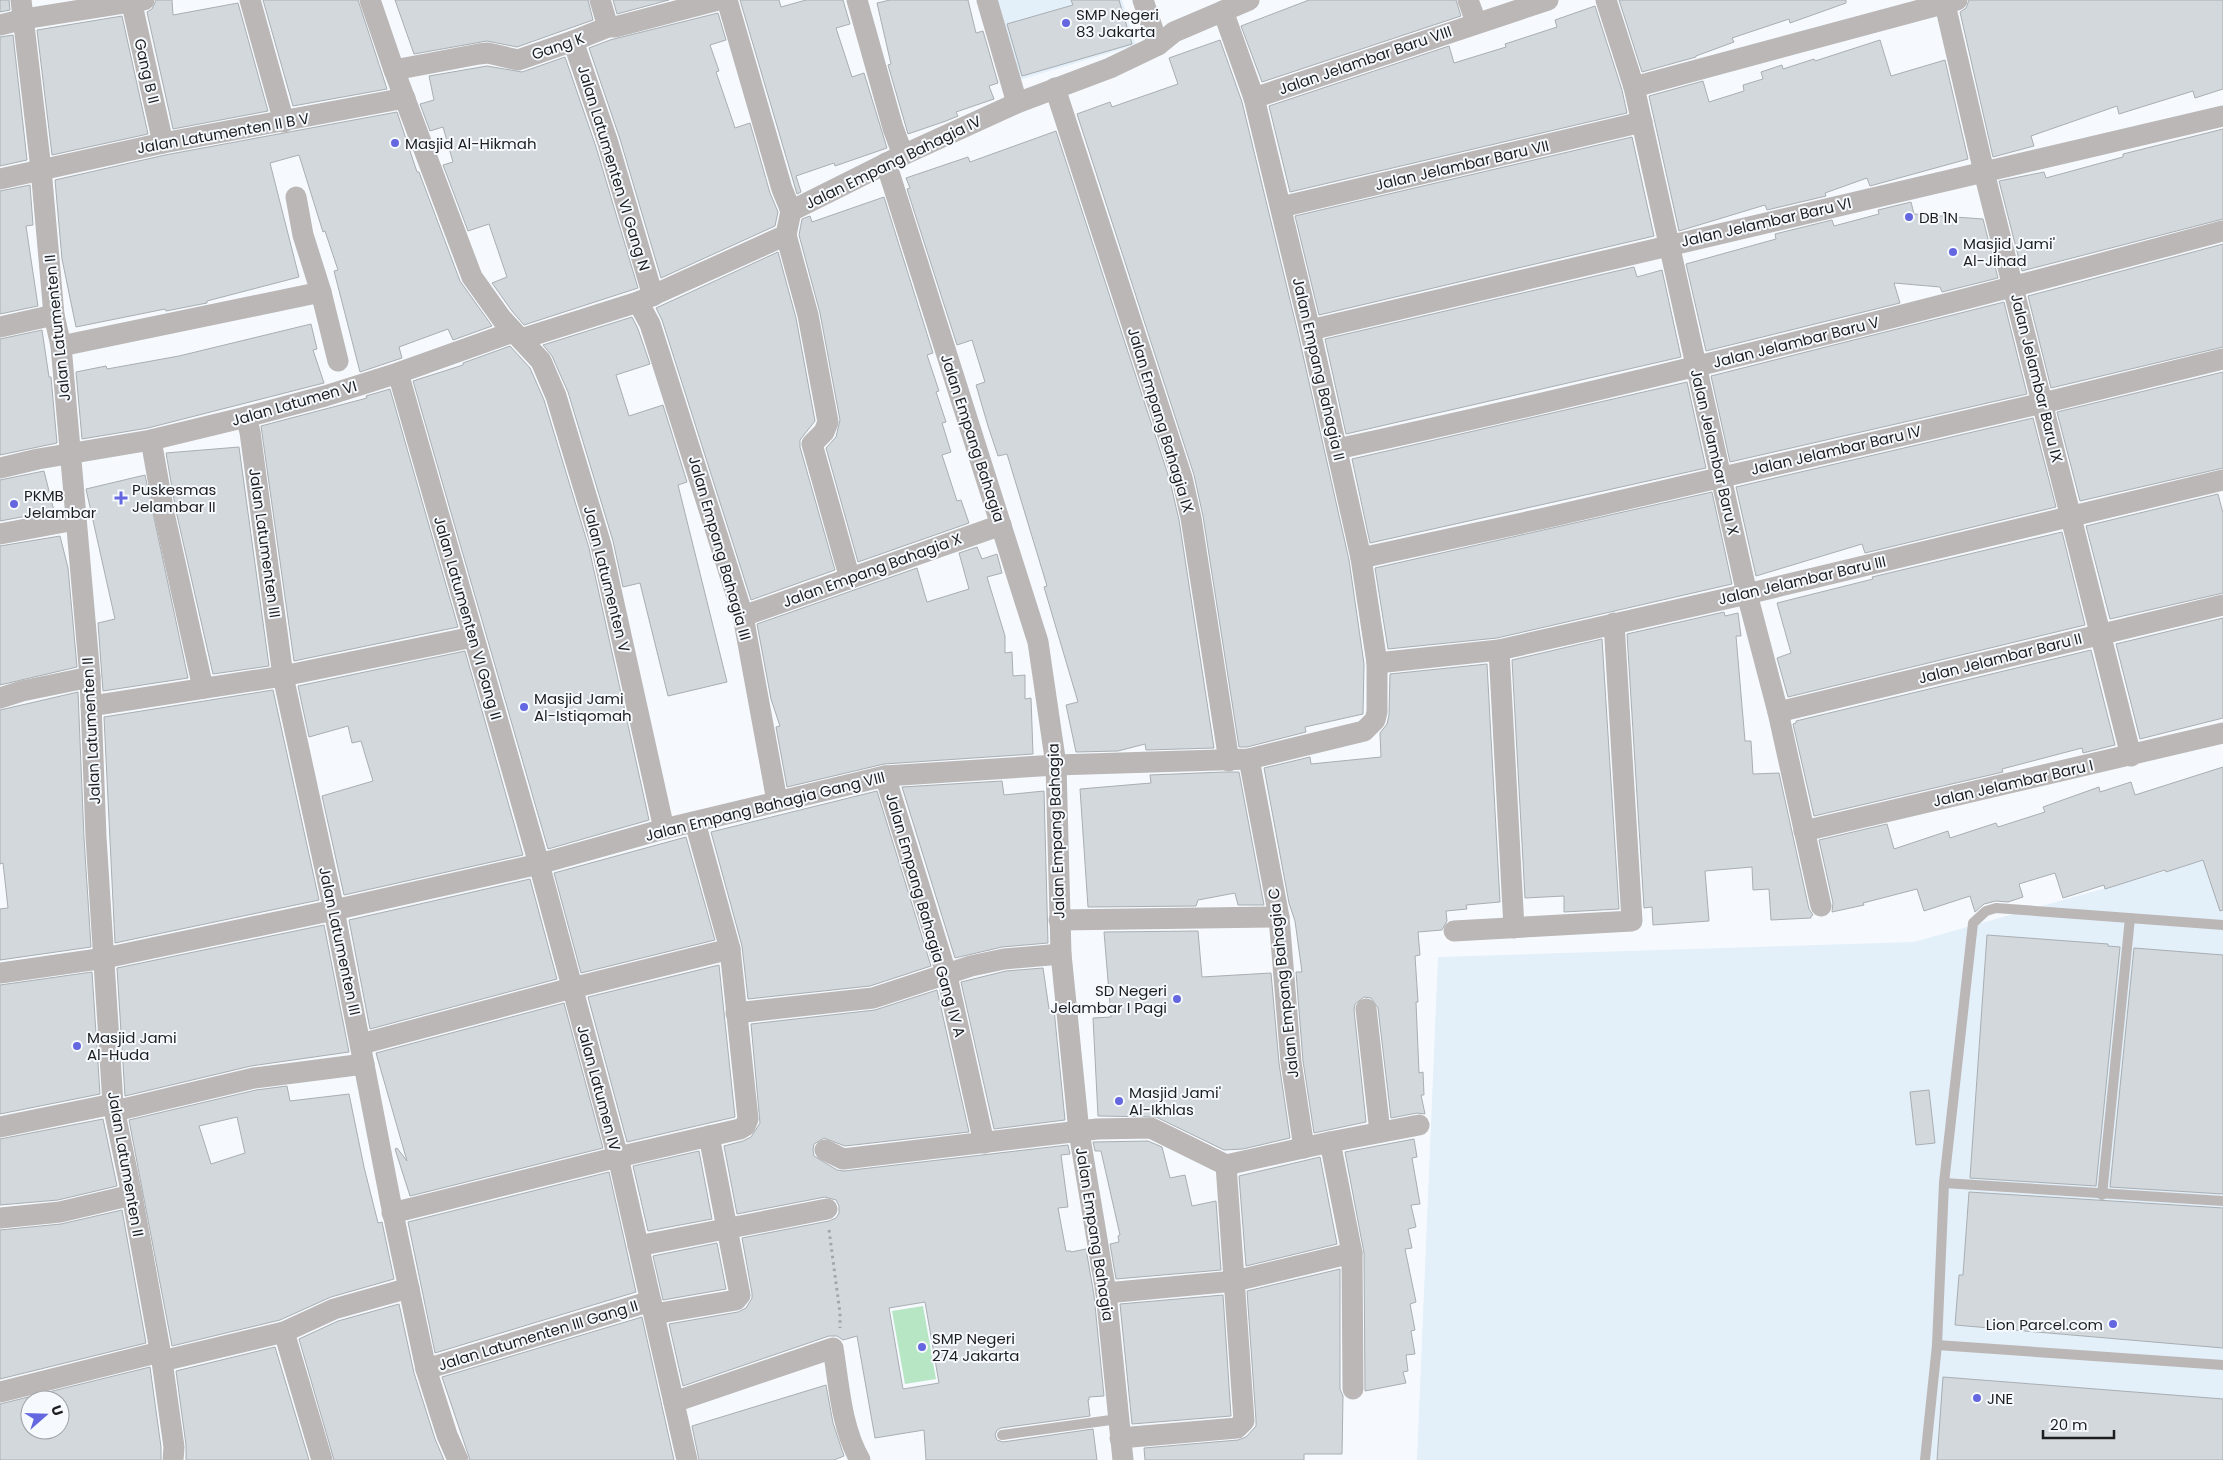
<svg xmlns="http://www.w3.org/2000/svg" width="2223" height="1460" font-family="Poppins,sans-serif">
	<rect width="100%" height="100%" fill="#f6fafe"/>
	<!-- built -->
	<g fill="#e3eff9">
		<path d="M996,0h126l14,45 -117,35z"/>
		<path d="M2223,855v605h-806l21,-503 476,-15z"/>
	</g>
	<!-- green -->
	<path fill="#b7e6c5" d="M923,1306l13,73 -31,5 -13,-73z"/>
	<!-- building -->
	<g fill="#d2d8dc" stroke="#a8aeb2" fill-rule="evenodd">
		<path d="M0,0h9l1,10 -10,2z"/>
		<path d="M156,0h16l1,15 65,-12 30,108 -95,18 -26,-117 5,-3z"/>
		<path d="M263,0h95l29,89 -94,17z"/>
		<path d="M395,0h193l5,20 -76,27 -30,-6 -73,13z"/>
		<path d="M613,0h56l-52,14z"/>
		<path d="M740,0h39l2,7 25,-7h37l7,24 -14,4 16,49 12,-4 23,75 -52,18 -1,-3 -38,13 5,16 -4,2z"/>
		<path d="M890,0h78l8,33 7,-2 15,52 -9,3 5,13 -38,13 2,4 -12,5 -38,13 -20,-69 3,-1 -14,-61z"/>
		<path d="M1071,0h48l13,44 -110,32 -15,-52 66,-19z"/>
		<path d="M1309,0h147l5,16 -199,66 -21,-56z"/>
		<path d="M1619,0h227v3l-56,20 -1,-4 -57,19 2,4 -38,14v1l-54,15z"/>
		<path d="M1969,0h254v89l-28,9 -2,-7 -74,23 -2,-8 -86,30 3,10 -41,11 -33,-145 6,-4z"/>
		<path d="M1595,6l27,84 5,23 -337,79 -21,-86 180,-60 5,17 52,-16 -1,-3 52,-17 -2,-7z"/>
		<path d="M718,13l8,27 -16,5 9,26 -3,1 19,56 15,-5 20,70 8,19 -3,14 -114,52 -41,-139 -31,-91 21,-8z"/>
		<path d="M122,16l26,118 -96,21 -15,-125z"/>
		<path d="M13,35l14,125 -27,6v-129z"/>
		<path d="M1220,40l22,62 56,231 51,227 15,104 -1,50 -58,13 1,5 -59,15h-8l-36,-231 -9,-41 -117,-361 33,-12 2,5 66,-23 -9,-26z"/>
		<path d="M1880,40l11,36 54,-16 23,99 -98,27 -3,-8 -42,15 1,3 -59,14 -2,-5 -86,26 -30,-135 54,-15 6,21 35,-11 -1,-6 20,-6 -2,-7 21,-7 1,4 31,-10 1,2z"/>
		<path d="M565,57l31,90 42,141 -114,37 -12,-14 -20,-28 15,-6 -18,-53 -21,7 -25,-66 10,-3 -10,-35 -13,4 -10,-27 14,-4 -5,-24 58,-10 35,6z"/>
		<path d="M397,112l20,60h2l41,109 32,45 -39,14 -5,-11 -49,18 3,11 -42,14 -26,-101 4,-1 -13,-39 -2,1 -24,-77 -29,8 29,114 -92,24v2l-41,8 -1,-2 -89,18 -14,-68 -7,-79 110,-25z"/>
		<path d="M2223,129v90l-201,52 -23,-90 45,-9 2,6 77,-21v-3z"/>
		<path d="M1056,131l114,350 9,39 35,228 -68,2 -1,-6 -27,7 -42,1 -10,-47 12,-3 -34,-115 3,-1 -13,-43 -27,-89 -9,2 -10,-30 -12,-41 9,-3 -13,-42 -15,5 -50,-156 3,-1 -4,-10 62,-21 2,5z"/>
		<path d="M1632,137l22,99 -335,79 -24,-99z"/>
		<path d="M30,185l3,40 -7,1 12,80 -38,8v-123z"/>
		<path d="M884,197l49,156 -6,2 12,36 -3,1 10,30 -4,1 9,29 -9,3 15,46 4,-1 8,23 -111,39 -32,-114 10,-11 4,-17 -20,-107 -21,-78 3,-16 8,-3 2,6z"/>
		<path d="M1911,202l3,12 69,5 15,59 -56,14 -2,-5 -46,-4 6,20 -194,48 -20,-87 90,-25 -1,-5 57,-14 2,6 45,-12 -1,-4z"/>
		<path d="M2223,244v103l-172,41 -23,-92z"/>
		<path d="M778,252l18,66 19,103 -15,19v7l35,123 -84,30 -89,-280 -6,-12z"/>
		<path d="M1634,267l3,10 25,-7 19,87 -335,77 -21,-95z"/>
		<path d="M2004,302l23,92 -297,68 -19,-86z"/>
		<path d="M632,317l6,12 12,35 -34,11 13,41 34,-11 24,77 -9,3 49,197 -59,14 -28,-113 -17,4 -10,-46 -45,-149 -16,-36 -9,-11z"/>
		<path d="M311,324l6,25 -4,1 11,33 -176,45 -66,11 -6,-67 30,-6 1,3 72,-13z"/>
		<path d="M42,330l7,47h2l6,66 -57,12v-116z"/>
		<path d="M510,346l20,22 14,32 45,148 60,272 -101,29 -135,-468 50,-16v-2z"/>
		<path d="M2223,372v96l-143,33 -23,-89z"/>
		<path d="M1687,382l19,86 -336,75 -18,-84z"/>
		<path d="M390,389l68,238 -164,34 -33,-235 106,-28 -1,-2z"/>
		<path d="M2033,418l23,89 -191,46 -3,-9 -106,32 -20,-89z"/>
		<path d="M239,447l30,219 -56,8 -37,-163 -10,-58z"/>
		<path d="M44,471l10,40 -54,10v-41z"/>
		<path d="M145,475l43,203 -85,13 -5,-68 17,-4 -29,-130z"/>
		<path d="M1712,492l20,92 -235,54 -109,11 -13,-81z"/>
		<path d="M2218,494l5,19v80l-113,26 -24,-93z"/>
		<path d="M2062,532l23,93 -297,72 -11,-39 14,-5 -14,-50 96,-24 -1,-2z"/>
		<path d="M60,536l8,32 9,99 -77,18v-139z"/>
		<path d="M977,547l5,12 15,-5 5,19 -15,4 18,59v17l7,-1 1,24 12,-1v24l6,-1 2,56 -149,10 -97,23 -11,-60 4,-1 -9,-27 -14,-75 160,-56 10,34 42,-13 -10,-36z"/>
		<path d="M1724,612l1,4 13,-3 3,23h-5l9,105h6l2,33 26,-1 30,136 4,6 -2,1v2l-40,2 -2,-31 -16,1 -1,-23 -47,4 4,50 -56,4 -1,-18 -8,1 -17,-274z"/>
		<path d="M2223,618v100l-83,21 -24,-95z"/>
		<path d="M1602,639l17,270 -55,3v-16l-39,2 -13,-238z"/>
		<path d="M2091,650l24,95 -32,8 -1,-5 -80,21 1,3 -189,44 -21,-92 3,-1v-2z"/>
		<path d="M465,651l58,204 -179,40 -22,-99 51,-15 -12,-40 -9,2 -4,-17 -39,11 -11,-51z"/>
		<path d="M1487,664l13,238 -34,3 1,4 -21,2 1,10 -5,9 -24,2 2,23 -5,1 3,46h-2l3,71 4,-1 1,23h-3l4,19 -8,-1 -26,5 -13,-110 -7,-10 -7,-1 -9,7 -1,6 12,112 -52,11 -11,-72 -7,-89h6l-7,-51 -6,-18 -25,-135 46,-11 1,7 70,-7 -1,-24 7,-9 2,-9 1,-41z"/>
		<path d="M273,690l46,210 -204,43 -11,-226z"/>
		<path d="M78,692l6,146 7,109 -91,13v-51l8,-1 -5,-45 -3,1v-154z"/>
		<path d="M2223,767v143l-3,1 -17,-51 -37,12 -1,-2 -60,19 -1,-4 -41,13 -8,-25 -36,11 4,13 -15,5 -12,-1 -12,3 -9,8 -5,-16 -46,15 -7,-22 -54,14 1,2 -32,7 1,-9 -14,-63 68,-16 7,25 54,-18 2,7 46,-15 2,4 47,-15 -2,-5 56,-20 1,5 31,-10 4,13z"/>
		<path d="M1224,772h15l25,133h-26l-3,-12 -37,7 -2,6 -108,1 -8,-118 71,-6 -1,-8z"/>
		<path d="M1002,781l2,14 40,-4 4,152 -46,4 -47,11 -53,-171z"/>
		<path d="M877,791l54,175 -61,20 -122,13 -6,-53 -31,-114z"/>
		<path d="M686,837l29,103 -134,33 -27,-100z"/>
		<path d="M530,879l27,100 -187,50 -21,-109z"/>
		<path d="M324,925l25,127 -98,14 -126,30 -8,-128z"/>
		<path d="M1198,931l4,46 69,-4 8,90 11,75 -47,11 -19,1 -68,-33 -58,-1 -5,-98 18,-1 -7,-85z"/>
		<path d="M1987,935l121,9v2l12,1 -24,239 -126,-8z"/>
		<path d="M2134,948l89,7v239l-113,-7z"/>
		<path d="M719,965l16,152 -108,25 -39,-145z"/>
		<path d="M1043,968l6,41h5l11,111 -71,9 -33,-147 45,-11z"/>
		<path d="M92,972l8,122 -100,20v-129z"/>
		<path d="M937,990l32,142 -124,14 -21,-8 -10,6 -1,6 1,6 23,14 7,1 224,-26 2,9 -9,1 7,52 -10,1 8,43h5v1l15,-3 8,46 10,101 -15,1v3h-1l2,16 -89,12 -4,2 -2,5 2,5 6,2 90,-13 4,31h-171l-2,-30 -49,8 -18,-102 -14,4 -6,-4h-8l-146,50 -14,-62 69,-12 8,-4 6,-10v-5l-10,-55 87,-17 7,-3 3,-5v-7l-3,-6 -11,-3 -88,17 -13,-68 19,-5 8,-4 9,-14 -9,-99 124,-14zM925,1302l14,81 -36,6 -14,-81z"/>
		<path d="M564,1003l39,145 -193,48 -15,-47 2,-1 10,13 -31,-108z"/>
		<path d="M287,1086l3,15 59,-7 15,73 14,56 4,-1 12,57 -63,18 -51,23 -108,26 -43,-226 127,-30zM237,1117l8,36 -34,11 -12,-38z"/>
		<path d="M1929,1090l6,53 -19,2 -6,-53z"/>
		<path d="M103,1119l14,67 -59,14 -58,5v-66z"/>
		<path d="M1414,1139l3,18 -5,1 8,46 -9,1 5,22 -8,2 4,19 -7,1 11,53 -6,2 5,26 -4,1 4,23 -9,1 2,16 -5,1 3,11 -41,8 -1,-138 -19,-101z"/>
		<path d="M1148,1141l14,6 8,31 15,-3 7,31 24,-5 5,69 -105,9 -6,-35 9,-2 -1,-6 2,-1 -19,-84h-6l-2,-9z"/>
		<path d="M699,1151l13,68 -64,12 -15,-65z"/>
		<path d="M1320,1157l17,87 -91,22 -7,-90z"/>
		<path d="M609,1172l27,120 -201,61 -27,-131z"/>
		<path d="M1969,1192l254,16v140l-268,-23 4,-50h4z"/>
		<path d="M122,1210l24,133 -146,36v-149l61,-6z"/>
		<path d="M717,1243l9,46 -63,11 -10,-44z"/>
		<path d="M1340,1269v120l3,7 -1,58h-38v6h-159l-1,-12 94,-8 8,-3 10,-11v-6l-9,-129z"/>
		<path d="M1223,1295l8,121 -99,8 -12,-120z"/>
		<path d="M399,1304l15,69 21,66 9,21h-110l-35,-121 39,-18z"/>
		<path d="M642,1317l32,143h-204l-28,-83z"/>
		<path d="M275,1347l34,113h-123v-15l-10,-74z"/>
		<path d="M150,1367l11,80v13h-161v-56zM30,1400h30v30h-30z"/>
		<path d="M1943,1377l280,22v61h-286z"/>
		<path d="M826,1385l7,38 11,33 -10,4h-135l-7,-34z"/>
	</g>
	<g fill="none" stroke-linecap="round" stroke-linejoin="round">
		<!-- path -->
		<path stroke="#a2a5a8" stroke-width="3" stroke-dasharray="2.5 4" stroke-linecap="butt" d="M829,1230l11,83v15"/>
		<!-- service -->
		<g stroke="#bab7b6" stroke-width="10">
			<path d="M1944,1183l279,18"/>
			<path d="M2102,1195l28,-277"/>
			<path d="M1937,1345l286,20"/>
			<path d="M1002,1435l116,-16"/>
			<path d="M1925,1460l12,-115 7,-162 29,-260 13,-12 10,-3 227,17"/>
		</g>
		<!-- minor -->
		<g stroke="#bab7b6" stroke-width="21">
			<path d="M21,0l20,169 13,146 7,31 29,331 6,160 17,267 19,91 30,166 12,86 -1,13"/>
			<path d="M131,0l32,143"/>
			<path d="M250,0l34,122"/>
			<path d="M370,0l24,70 78,207 30,42 39,42 15,35 45,149 63,284"/>
			<path d="M600,0l8,27"/>
			<path d="M727,0l55,189 9,22"/>
			<path d="M857,0l36,128 10,27"/>
			<path d="M987,0l30,103"/>
			<path d="M1143,0l15,45"/>
			<path d="M1468,0l8,22"/>
			<path d="M1606,0l28,87 113,507 31,118 43,194"/>
			<path d="M1944,0l40,172 147,584"/>
			<path d="M0,25l24,-6 120,-19"/>
			<path d="M573,41l35,102 45,153"/>
			<path d="M394,70l85,-16 9,-1 30,7 55,-19 35,-14h7l103,-27"/>
			<path d="M1634,87l323,-87"/>
			<path d="M1055,88l127,390 9,40 38,243"/>
			<path d="M1254,98l294,-98"/>
			<path d="M886,163l152,479 18,123 5,189 18,178 27,161 17,167"/>
			<path d="M0,179l163,-36 242,-45"/>
			<path d="M296,197l7,38 18,57 17,69"/>
			<path d="M1281,207l361,-85"/>
			<path d="M786,235l22,80 20,107 -4,10 -12,12 38,135"/>
			<path d="M638,302l12,22 93,292 34,185"/>
			<path d="M0,327l54,-12"/>
			<path d="M1310,330l913,-214"/>
			<path d="M521,339l117,-37 148,-67 5,-24 112,-56 114,-52 93,-35 48,-23 16,-13 75,-32"/>
			<path d="M61,346l260,-54"/>
			<path d="M398,373l141,491 79,293 69,303"/>
			<path d="M246,417l4,15 33,244 51,234 57,294 35,165 21,66 11,25"/>
			<path d="M151,440l13,73 39,175"/>
			<path d="M1337,449c297,-64 592,-139 886,-218"/>
			<path d="M0,468l38,-9 113,-19 95,-23 79,-21 73,-23 115,-41"/>
			<path d="M0,534l75,-14"/>
			<path d="M1361,558l184,-40 498,-115 180,-44"/>
			<path d="M743,616l258,-91"/>
			<path d="M1499,650l15,278"/>
			<path d="M1377,663l122,-13 248,-56 476,-114"/>
			<path d="M0,698l22,-7 68,-14"/>
			<path d="M91,706l192,-30 190,-39"/>
			<path d="M1778,712l445,-107"/>
			<path d="M1249,759l30,158 12,145 13,86"/>
			<path d="M885,776l62,200 37,167"/>
			<path d="M1804,831l419,-98"/>
			<path d="M1059,920l220,-3"/>
			<path d="M1454,931l178,-10 -18,-298"/>
			<path d="M0,973l105,-15 229,-48 205,-46 125,-35 221,-53 171,-11 193,-6 115,-28 11,-11 2,-8v-49l-16,-105 -51,-228 -56,-232 -31,-87"/>
			<path d="M1366,1009l14,123"/>
			<path d="M736,1013l137,-15 98,-32 33,-7 57,-5"/>
			<path d="M361,1044l211,-56 158,-39"/>
			<path d="M115,1111l139,-33 110,-14"/>
			<path d="M0,1127l113,-23"/>
			<path d="M1330,1142l22,111 1,136"/>
			<path d="M825,1150l18,9 254,-30 54,-1 75,37"/>
			<path d="M1226,1165l104,-23 89,-17"/>
			<path d="M392,1213l226,-56 122,-28 5,-3 3,-7 -18,-170 -35,-127"/>
			<path d="M0,1218l60,-6 72,-17"/>
			<path d="M638,1246l189,-37"/>
			<path d="M1106,1293l129,-12 117,-28"/>
			<path d="M654,1314l82,-14 4,-5 -31,-159"/>
			<path d="M284,1332l38,128"/>
			<path d="M162,1361l122,-29 50,-23 75,-21"/>
			<path d="M426,1369l225,-68"/>
			<path d="M0,1392l160,-40"/>
			<path d="M674,1402l159,-54c6,36 8,79 27,112"/>
			<path d="M1120,1438l117,-10 7,-7 -18,-256"/>
		</g>
	</g>
	<!-- markers -->
	<g fill="#6567e0" stroke="#f6fafe" stroke-width="2">
		<circle cx="1066" cy="23" r="5"/>
		<circle cx="395" cy="143" r="5"/>
		<circle cx="1909" cy="217" r="5"/>
		<circle cx="1953" cy="252" r="5"/>
		<path d="M118.5 490.5h5v5h5v5h-5v5h-5v-5h-5v-5h5z"/>
		<circle cx="14" cy="504" r="5"/>
		<circle cx="524" cy="707" r="5"/>
		<circle cx="1177" cy="999" r="5"/>
		<circle cx="77" cy="1046" r="5"/>
		<circle cx="1119" cy="1101" r="5"/>
		<circle cx="2113" cy="1324" r="5"/>
		<circle cx="922" cy="1347" r="5"/>
		<circle cx="1977" cy="1398" r="5"/>
	</g>
	<g text-anchor="middle" dominant-baseline="central" stroke-width="4" stroke-linejoin="round" paint-order="stroke">
		<!-- poi labels -->
		<g font-size="15" fill="#1c1e20" stroke="#f6fafe" text-anchor="start">
			<text x="1076" y="14">SMP Negeri<tspan x="1076" dy="17">83 Jakarta</tspan></text>
			<text x="405" y="143">Masjid Al-Hikmah</text>
			<text x="1919" y="217">DB 1N</text>
			<text x="1963" y="243">Masjid Jami'<tspan x="1963" dy="17">Al-Jihad</tspan></text>
			<text x="132" y="489">Puskesmas<tspan x="132" dy="17">Jelambar II</tspan></text>
			<text x="24" y="495">PKMB<tspan x="24" dy="17">Jelambar</tspan></text>
			<text x="534" y="698">Masjid Jami<tspan x="534" dy="17">Al-Istiqomah</tspan></text>
			<text x="1167" y="990" text-anchor="end">SD Negeri<tspan x="1167" dy="17">Jelambar I Pagi</tspan></text>
			<text x="87" y="1037">Masjid Jami<tspan x="87" dy="17">Al-Huda</tspan></text>
			<text x="1129" y="1092">Masjid Jami'<tspan x="1129" dy="17">Al-Ikhlas</tspan></text>
			<text x="2103" y="1324" text-anchor="end">Lion Parcel.com</text>
			<text x="932" y="1338">SMP Negeri<tspan x="932" dy="17">274 Jakarta</tspan></text>
			<text x="1987" y="1398">JNE</text>
		</g>
		<!-- street labels -->
		<g font-size="15" fill="#1c1e20" stroke="#f6fafe">
			<text transform="translate(558 46) rotate(-19)">Gang K</text>
			<text transform="translate(1365 60) rotate(-19)">Jalan Jelambar Baru VIII</text>
			<text transform="translate(147 71) rotate(77)">Gang B II</text>
			<text transform="translate(223 133) rotate(-10)">Jalan Latumenten II B V</text>
			<text transform="translate(893 162) rotate(-26)">Jalan Empang Bahagia IV</text>
			<text transform="translate(1462 165) rotate(-13)">Jalan Jelambar Baru VII</text>
			<text transform="translate(614 168) rotate(73)">Jalan Latumenten VI Gang N</text>
			<text transform="translate(1766 222) rotate(-13)">Jalan Jelambar Baru VI</text>
			<text transform="translate(57 328) rotate(-96)">Jalan Latumenten II</text>
			<text transform="translate(1796 342) rotate(-14)">Jalan Jelambar Baru V</text>
			<text transform="translate(1319 369) rotate(77)">Jalan Empang Bahagia II</text>
			<text transform="translate(2037 378) rotate(76)">Jalan Jelambar Baru IX</text>
			<text transform="translate(294 403) rotate(-16)">Jalan Latumen VI</text>
			<text transform="translate(1161 420) rotate(73)">Jalan Empang Bahagia IX</text>
			<text transform="translate(973 438) rotate(72)">Jalan Empang Bahagia</text>
			<text transform="translate(1836 450) rotate(-13)">Jalan Jelambar Baru IV</text>
			<text transform="translate(1715 452) rotate(77)">Jalan Jelambar Baru X</text>
			<text transform="translate(265 543) rotate(82)">Jalan Latumenten III</text>
			<text transform="translate(720 548) rotate(74)">Jalan Empang Bahagia III</text>
			<text transform="translate(872 570) rotate(-20)">Jalan Empang Bahagia X</text>
			<text transform="translate(607 579) rotate(76)">Jalan Latumenten V</text>
			<text transform="translate(1802 580) rotate(-13)">Jalan Jelambar Baru III</text>
			<text transform="translate(468 618) rotate(74)">Jalan Latumenten VI Gang II</text>
			<text transform="translate(2000 658) rotate(-14)">Jalan Jelambar Baru II</text>
			<text transform="translate(91 731) rotate(-93)">Jalan Latumenten II</text>
			<text transform="translate(2013 783) rotate(-13)">Jalan Jelambar Baru I</text>
			<text transform="translate(765 806) rotate(-14)">Jalan Empang Bahagia Gang VIII</text>
			<text transform="translate(1056 831) rotate(-92)">Jalan Empang Bahagia</text>
			<text transform="translate(926 915) rotate(74)">Jalan Empang Bahagia Gang IV A</text>
			<text transform="translate(340 941) rotate(78)">Jalan Latumenten III</text>
			<text transform="translate(1283 983) rotate(-96)">Jalan Empang Bahagia C</text>
			<text transform="translate(599 1088) rotate(75)">Jalan Latumen IV</text>
			<text transform="translate(126 1164) rotate(80)">Jalan Latumenten II</text>
			<text transform="translate(1095 1234) rotate(81)">Jalan Empang Bahagia</text>
			<text transform="translate(538 1335) rotate(-17)">Jalan Latumenten III Gang II</text>
		</g>
	</g>
	<!-- north arrow -->
	<g transform="translate(45 1415) rotate(70)"><circle r="24" fill="#f6fafe" stroke="#9fa2a5"/>
	<path d="M0-4L9 19L0 12L-9 19Z" fill="#6567e0"/>
	<text y="-8" font-size="14" font-weight="bold" text-anchor="middle" fill="#1c1e20">U</text>
	</g>
	<!-- scale -->
	<path d="M2043 1430v8h71v-8" fill="none" stroke="#1c1e20" stroke-width="2.5"/>
	<text x="2050" y="1430" font-size="15" fill="#1c1e20" stroke="#f6fafe" stroke-width="4" paint-order="stroke">20 m</text>
</svg>
